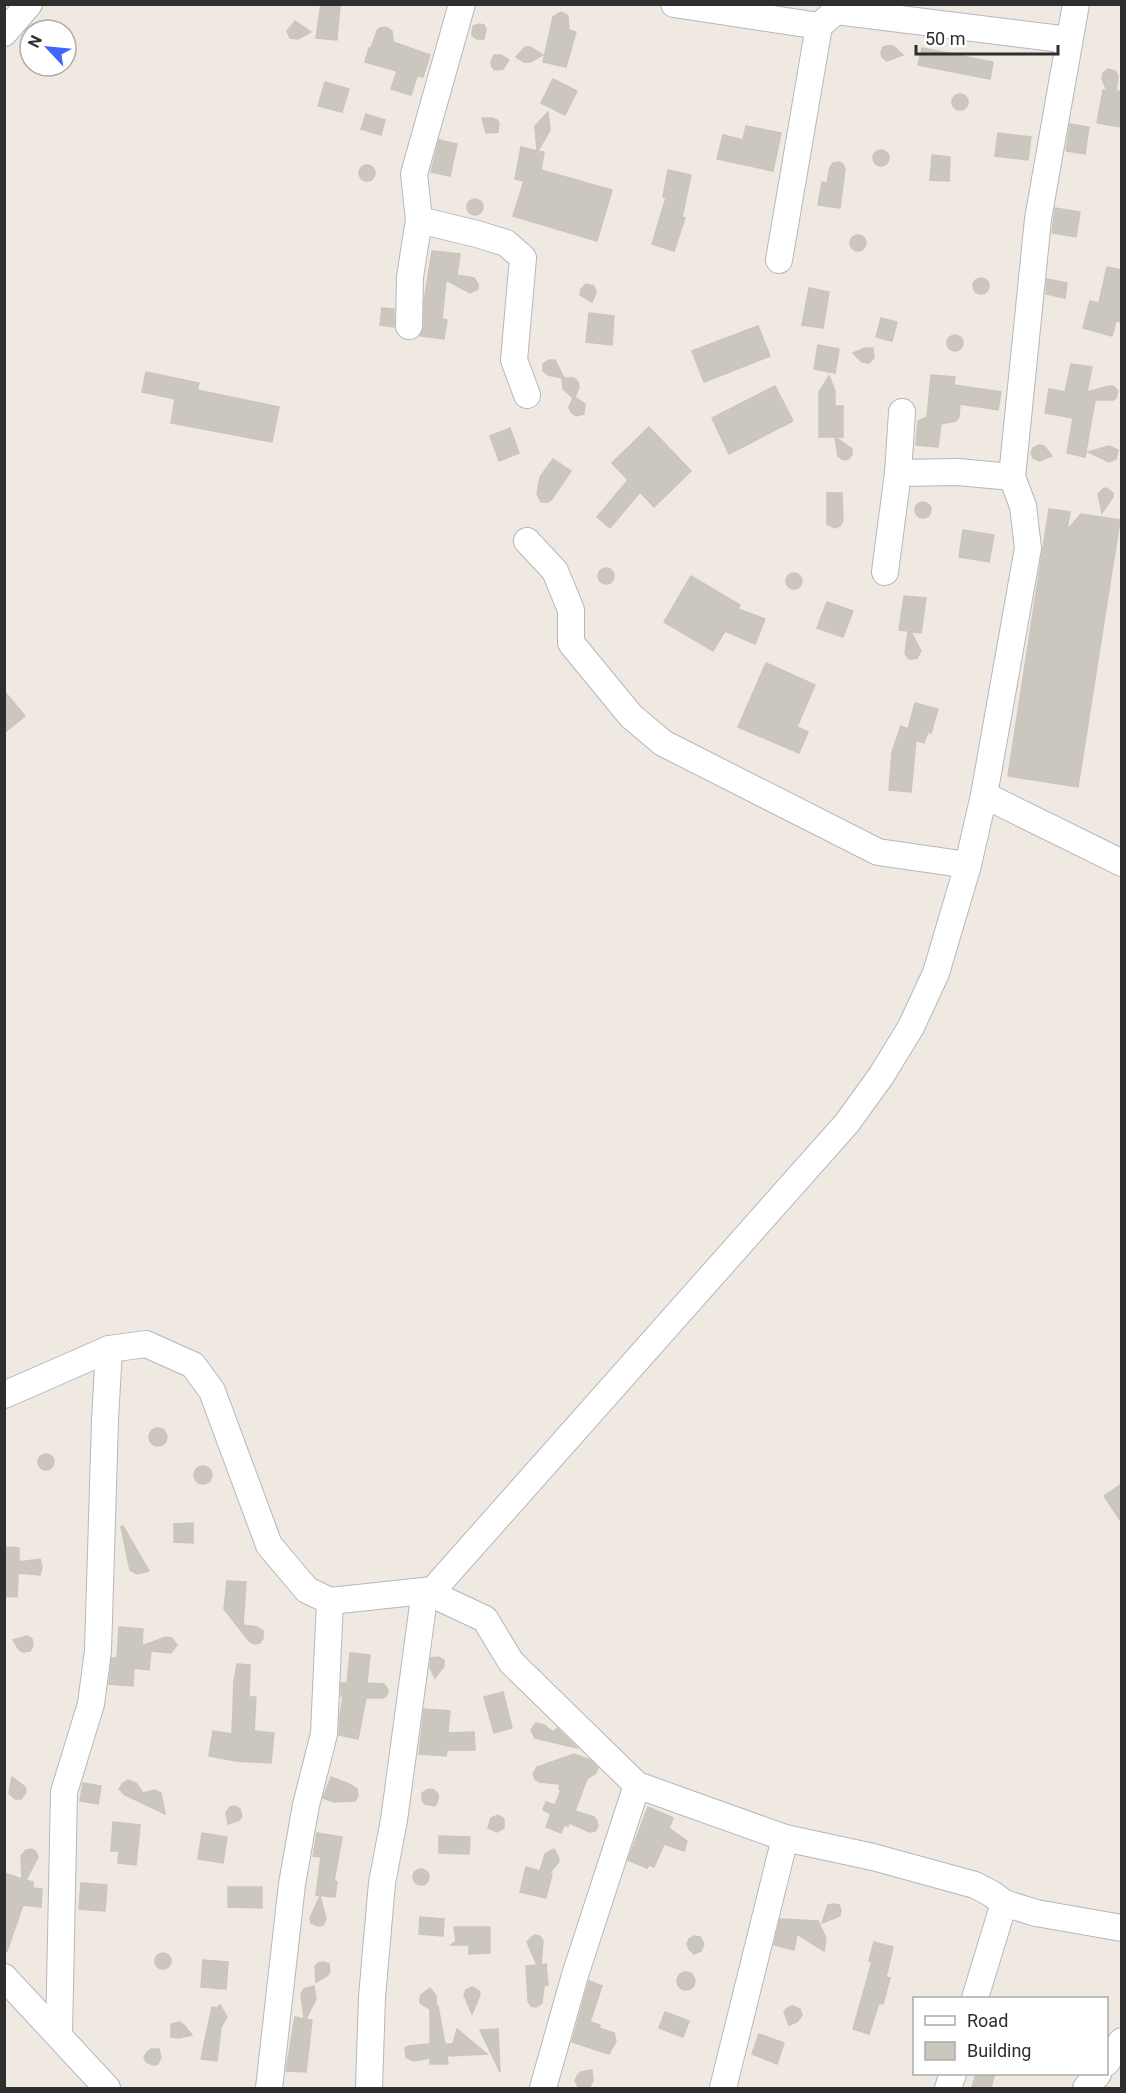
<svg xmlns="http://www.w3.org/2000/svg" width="1126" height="2093" font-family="Roboto,sans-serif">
	<rect width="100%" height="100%" fill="#efe9e1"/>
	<!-- building -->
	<g fill="#cbc7bf" stroke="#cbc5ba" stroke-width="1.5">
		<path d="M321,4h19l-3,36 -21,-2z"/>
		<path d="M561,12l7,4 1,14 7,2 -10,35 -23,-5 10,-45z"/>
		<path d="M295,21l16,11 -13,7 -8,-1 -3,-7z"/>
		<path d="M479,24l5,1 2,4 -2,10h-7l-5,-4 1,-9z"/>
		<path d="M386,27l6,4 1,11 37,13 -7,22 -6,-1 -6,19 -20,-6 6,-18 -32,-9 4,-14h2l6,-17 3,-3z"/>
		<path d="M887,46h6l10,9 -16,6 -5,-4 -1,-4 2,-6z"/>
		<path d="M525,47h5l13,8 -13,7h-6l-8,-5z"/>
		<path d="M922,48l71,14 -3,17 -72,-14z"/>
		<path d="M494,55h7l8,5 -6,9 -8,1 -3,-3 -1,-5z"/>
		<path d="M1108,69l7,2 3,5 -2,15 6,1v35l-25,-4 6,-33 4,1 -5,-12 1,-6z"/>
		<path d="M553,79l24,12 -12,24 -24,-12z"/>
		<path d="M325,82l24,7 -7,23 -24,-6z"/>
		<circle cx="960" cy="102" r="8"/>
		<path d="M548,112l2,18 -12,21 6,1 -3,18 71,20 -15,51 -84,-25 11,-35 -9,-2 6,-32 16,4 -2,-25z"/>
		<path d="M366,114l19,6 -4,15 -20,-6z"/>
		<path d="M482,118h10l5,2 2,3 -1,9 -12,1z"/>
		<path d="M1070,124l19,3 -4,27 -19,-3z"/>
		<path d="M746,126l35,7 -8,38 -56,-12 6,-24 20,5z"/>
		<path d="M998,133l33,4 -3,23 -33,-4z"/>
		<path d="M439,140l18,4 -7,32 -19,-4z"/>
		<circle cx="881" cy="158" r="8"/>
		<path d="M932,155l18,2 -1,24 -19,-1z"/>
		<path d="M839,162l4,2 2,5 -5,39 -22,-3 4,-23 5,1 3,-16 3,-4z"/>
		<circle cx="367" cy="173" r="8"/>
		<path d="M668,170l23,5 -9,42 3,1 -11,33 -22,-7 14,-46 -3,-1z"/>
		<circle cx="475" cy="207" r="8"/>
		<path d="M1055,208l25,4 -4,25 -24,-4z"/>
		<circle cx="858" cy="243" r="8"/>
		<path d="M432,251l28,3 -3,21 17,3 4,6v5l-8,4 -24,-13 -4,39 5,1 -3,19 -24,-3 4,-9v-25z"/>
		<path d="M1107,267l15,3v52l-6,-1 -4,15 -29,-8 7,-27 9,2z"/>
		<circle cx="981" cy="286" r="8"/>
		<path d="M1047,279l20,4 -2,15 -19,-4z"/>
		<path d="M586,284l8,2 2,7 -4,9 -12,-7 1,-6z"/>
		<path d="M809,288l20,4 -6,36 -21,-3z"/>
		<path d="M382,308l12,1v18l-14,-2z"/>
		<path d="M589,313l25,3 -2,29 -26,-3z"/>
		<path d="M881,318l16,4 -5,19 -16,-4z"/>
		<path d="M758,326l12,30 -66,26 -12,-31z"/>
		<circle cx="955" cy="343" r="8"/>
		<path d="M818,345l21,4 -4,24 -21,-4z"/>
		<path d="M865,348h8l1,10 -5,5 -7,-1 -9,-9z"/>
		<path d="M549,360h6l9,18h10l4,4 1,5 -4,10 10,7 -1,10 -8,2 -5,-4 -2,-5 4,-9 -10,-9 -1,-11 -14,-3 -5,-4v-7z"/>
		<path d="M1071,364l21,3 -5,25 22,-6h4l5,5 -2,7 -3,2h-18l-10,57 -18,-4 6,-35 -28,-5 4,-24 16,3z"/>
		<path d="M146,372l53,11 -2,7 82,17 -7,35 -101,-19 4,-24 -33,-7z"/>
		<path d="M931,375l24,2 -1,8 47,7 -3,18 -38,-6 -1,13 -3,4 -15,3 -3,23 -22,-2 2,-24 9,-4z"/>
		<path d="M829,376l6,15v15h8v31h-24v-45z"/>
		<path d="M775,386l18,35 -64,33 -17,-36z"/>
		<path d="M649,427l42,44 -37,36 -14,-15 -30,36 -13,-11 31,-37 -16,-17z"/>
		<path d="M510,428l9,25 -20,8 -9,-25z"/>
		<path d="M835,437l17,12v6l-4,4 -5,1 -5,-4z"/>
		<path d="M1039,445l5,1 8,10 -13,5 -6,-3 -2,-5 2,-5z"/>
		<path d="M1109,446l9,4 -2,9 -7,3 -21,-10z"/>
		<path d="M553,459l18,12 -19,28 -4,3h-7l-4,-8 3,-17z"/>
		<path d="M1107,488l6,5v4l-11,16 -4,-19 5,-5z"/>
		<path d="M827,493h15l1,27 -3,6 -5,2 -8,-4z"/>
		<circle cx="923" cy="510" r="8"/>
		<path d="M1049,509l21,3 -3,18 14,-16 39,6 -42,267 -70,-11z"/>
		<path d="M963,530l31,5 -5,27 -30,-5z"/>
		<circle cx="606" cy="576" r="8"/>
		<circle cx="794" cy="581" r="8"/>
		<path d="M691,576l49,29 -2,4 27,10 -10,25 -30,-13 -12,20 -49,-29z"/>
		<path d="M904,596l22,2 -5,35 -10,-1 10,19 -4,7 -4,1h-4l-4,-5 3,-23 -9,-1z"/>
		<path d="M827,602l26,9 -10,26 -26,-9z"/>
		<path d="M766,663l49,22 -18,42 11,5 -9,21 -61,-26z"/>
		<path d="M4,691l21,25 -21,17z"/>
		<path d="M915,703l23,6 -7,24 -3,-1 -4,11 -8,-3 -5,52 -22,-2 3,-38 9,-26 7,3z"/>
		<circle cx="158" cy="1437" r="9"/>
		<circle cx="46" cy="1462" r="8"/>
		<circle cx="203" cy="1475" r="9"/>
		<path d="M1122,1484v39l-18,-27z"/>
		<path d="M193,1523v20l-19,-1v-18z"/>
		<path d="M123,1526l26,45 -12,3 -7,-4 -9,-43z"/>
		<path d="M4,1547l15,1v14l21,-3 2,8 -2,8 -22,-2 -1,24 -13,-1z"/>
		<path d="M227,1581l19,1 -3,43 14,2 6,4v7l-3,5 -6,1 -5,-3 -25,-32z"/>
		<path d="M119,1627l24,2 -1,17 24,-9 6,1 5,7 -6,8 -20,-2 -2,19 -15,-2 -1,18 -24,-2 3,-26h5z"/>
		<path d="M27,1636l5,3 1,7 -3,5 -7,1 -4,-2 -6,-10z"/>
		<path d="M350,1653l20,2 -3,28 17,1 4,6 -1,5 -4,3h-17l-8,41 -19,-4 1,-20 3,-18 2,-1h-4v-13h6z"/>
		<path d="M438,1657l6,3v6l-9,12 -5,-10 1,-10z"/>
		<path d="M237,1664l13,1 -1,32h7l-2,34 20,2 -3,30 -35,-2 -27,-5 4,-25 19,3 2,-53z"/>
		<path d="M503,1692l9,36 -18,5 -10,-36z"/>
		<path d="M424,1709l26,2 -2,22 26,-1 1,18h-28l-1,6 -27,-2z"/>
		<path d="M536,1723l8,2 9,7 4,-4 20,20 -42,-10 -4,-8z"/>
		<path d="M574,1754l16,6 8,8 -2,5 -9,6 -12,32 19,6 3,4 1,5 -3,5 -5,1 -21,-9 -1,3 -4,-1 -3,8 -15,-6 5,-13 -8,-4 3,-8 9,3 6,-15 -2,-1 1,-5 -21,-2 -4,-3 -2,-5 4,-7z"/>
		<path d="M12,1777l13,10 1,5 -5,7h-6l-6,-6z"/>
		<path d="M331,1777l18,7 8,5 1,7 -3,5 -21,1 -11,-4z"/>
		<path d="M128,1780l8,3 7,10 12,-3 6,3 4,21 -40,-19 -6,-6 4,-6z"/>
		<path d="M83,1783l18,3 -3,18 -18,-3z"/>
		<path d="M429,1789l5,1 4,4v6l-3,6 -10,-2 -3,-4v-7z"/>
		<path d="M235,1806l5,3 2,7 -3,4 -11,4 -2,-11 4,-6z"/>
		<path d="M648,1807l25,11 -4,10 18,13 -3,10 -20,-7 -10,23 -5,-2 -2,3 -19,-8z"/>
		<path d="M498,1815l6,4v9l-7,4 -9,-4 3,-10z"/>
		<path d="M113,1822l27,3 -4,40 -18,-2 1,-12h-8z"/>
		<path d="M202,1833l25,4 -4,26 -25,-4z"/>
		<path d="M317,1833l25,4 -8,44 3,1 -2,15 -19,-2 5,-38 -8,-1z"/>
		<path d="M439,1836l31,1 -1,17 -30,-1z"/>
		<path d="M32,1849l4,3 2,5 -12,23 7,2v6l9,1 -1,18 -18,-2 -16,46 -3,-1v-77l18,6 -1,-23 5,-6z"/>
		<path d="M554,1849l4,7 1,5 -9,12 2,1 -6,24 -26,-6 6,-25 14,4 5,-17z"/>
		<circle cx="421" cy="1877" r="8"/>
		<path d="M81,1883l26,2 -2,26 -26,-2z"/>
		<path d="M228,1887h34v21l-34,-1z"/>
		<path d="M320,1896l6,23 -3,6 -5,1 -7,-3 -1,-5z"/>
		<path d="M833,1904l6,1 2,5 -1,6 -18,7 6,-18z"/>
		<path d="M420,1917l24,2 -1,17 -24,-2z"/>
		<path d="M780,1919l38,2 8,17 -2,13 -27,-17 -3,16 -20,-5z"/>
		<path d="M454,1927h36v26l-21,1v-9h-18l5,-4z"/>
		<path d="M534,1935l5,1 4,4 -2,25 5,-1 2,21 -4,1 -2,17 -6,4 -5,-1 -3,-5 -2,-35 11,-1 -10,-23z"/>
		<path d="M694,1936l6,1 4,7 -3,7 -7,3 -5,-5 -2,-5 2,-5z"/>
		<path d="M874,1942l19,5 -7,30 4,1 -7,26 -4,-1 -10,31 -16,-5 19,-67 -3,-1z"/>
		<circle cx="163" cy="1961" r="8"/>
		<path d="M203,1960l25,2 -2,27 -25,-2z"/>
		<path d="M324,1962l5,2 1,8 -3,4 -11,6 -1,-15 3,-4z"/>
		<circle cx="686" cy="1981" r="9"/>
		<path d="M589,1981l13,5 -12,36 10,3 -1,3 15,5 2,8 -7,13 -37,-12z"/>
		<path d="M314,1986l2,13 -10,20 6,1 -6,52 -20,-1 9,-54 9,2 -3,-25 3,-5z"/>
		<path d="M472,1987l7,4 1,4 -8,19 -8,-19 2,-5z"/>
		<path d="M430,1988l6,8v10h2l7,38h8l4,-15 30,25 -40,2 1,8h-18v-6l-17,3 -7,-4 -1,-9 4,-2 21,-2v-35l-10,-6v-4l1,-4z"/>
		<path d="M220,2005l7,12 -6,10 -4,34 -16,-2 11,-52 5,1z"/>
		<path d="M792,2006l8,3 2,6 -5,7 -8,3 -5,-13 3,-4z"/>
		<path d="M665,2012l24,9 -6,16 -24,-9z"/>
		<path d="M180,2022l4,3 8,10 -13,3 -8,-1v-13z"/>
		<path d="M498,2029l2,43 -20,-42z"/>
		<path d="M759,2034l25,9 -7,21 -25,-10z"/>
		<path d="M151,2049h8l2,8 -3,7 -5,1 -7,-3 -2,-5 3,-5z"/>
		<path d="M592,2070l1,11 -4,7h-10l-4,-7 2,-5 4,-4z"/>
		<path d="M976,2073h19l-4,15h-19z"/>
	</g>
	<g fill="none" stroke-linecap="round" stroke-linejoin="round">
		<!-- minor casing -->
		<g stroke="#b4b7c1" stroke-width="28">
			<g id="minor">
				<path d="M462,4l-48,170 5,46 58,14 29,9 17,15 -9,102 13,35"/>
				<path d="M674,4l145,22 17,-15 233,29"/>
				<path d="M4,33l25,-29"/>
				<path d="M779,260l40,-234"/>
				<path d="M409,326l1,-49 9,-57"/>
				<path d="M898,473l60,-1 54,5"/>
				<path d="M527,541l28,30 16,39v33l60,73 32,27 215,109 90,13"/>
				<path d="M885,572l13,-99 4,-61"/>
				<path d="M984,795l138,68"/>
				<path d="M4,1395l105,-46 37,-5 47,21 19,26 57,154 38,45 23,11 103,-11 5,7 47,22 26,43 126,123 148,53 88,19 102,28 17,9 12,9 32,10 86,15"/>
				<path d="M4,1977l103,111"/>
				<path d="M975,1998l29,-95"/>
				<path d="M59,2035l5,-243 27,-88 7,-53 7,-231 4,-71"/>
				<path d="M1106,2063l16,-22"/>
				<path d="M269,2088l23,-204 14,-79 18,-71 6,-133"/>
				<path d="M369,2088l3,-91 10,-114 12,-63 29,-215 10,-15 414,-467 34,-47 30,-49 25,-54 32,-108 16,-70 44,-247 -5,-42 -11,-29 26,-258 38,-215"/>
				<path d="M543,2088l32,-113 62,-190"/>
				<path d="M723,2088l62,-250"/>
				<path d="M948,2088l5,-14"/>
				<path d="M1086,2088l12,-14"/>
			</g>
		</g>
		<!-- minor -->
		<use href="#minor" stroke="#fff" stroke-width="26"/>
	</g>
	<!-- border -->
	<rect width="1126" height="2093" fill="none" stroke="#2e2e2e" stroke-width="12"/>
	<!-- legend -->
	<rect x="913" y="1997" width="195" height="78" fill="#ffffff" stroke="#ababab" stroke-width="1.5"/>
	<rect x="925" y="2016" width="30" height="9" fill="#ffffff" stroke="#ababab" stroke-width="1.5"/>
	<text x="967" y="2027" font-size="18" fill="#2e2e2e">Road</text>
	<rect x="925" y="2042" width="30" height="18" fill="#cbc7bf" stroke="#ababab" stroke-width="1.5"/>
	<text x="967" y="2057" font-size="18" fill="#2e2e2e">Building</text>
	<!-- north arrow -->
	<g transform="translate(48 48) rotate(296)"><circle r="28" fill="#ffffff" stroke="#ababab" stroke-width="1.5"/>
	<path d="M0-4.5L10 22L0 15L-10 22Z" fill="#4264fb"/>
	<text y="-9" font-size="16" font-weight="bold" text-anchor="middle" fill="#2e2e2e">N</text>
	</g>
	<!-- scale -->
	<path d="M916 45v9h142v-9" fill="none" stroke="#2e2e2e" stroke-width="3"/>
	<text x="925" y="45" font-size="18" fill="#2e2e2e" stroke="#ffffff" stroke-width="4.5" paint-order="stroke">50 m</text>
</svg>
